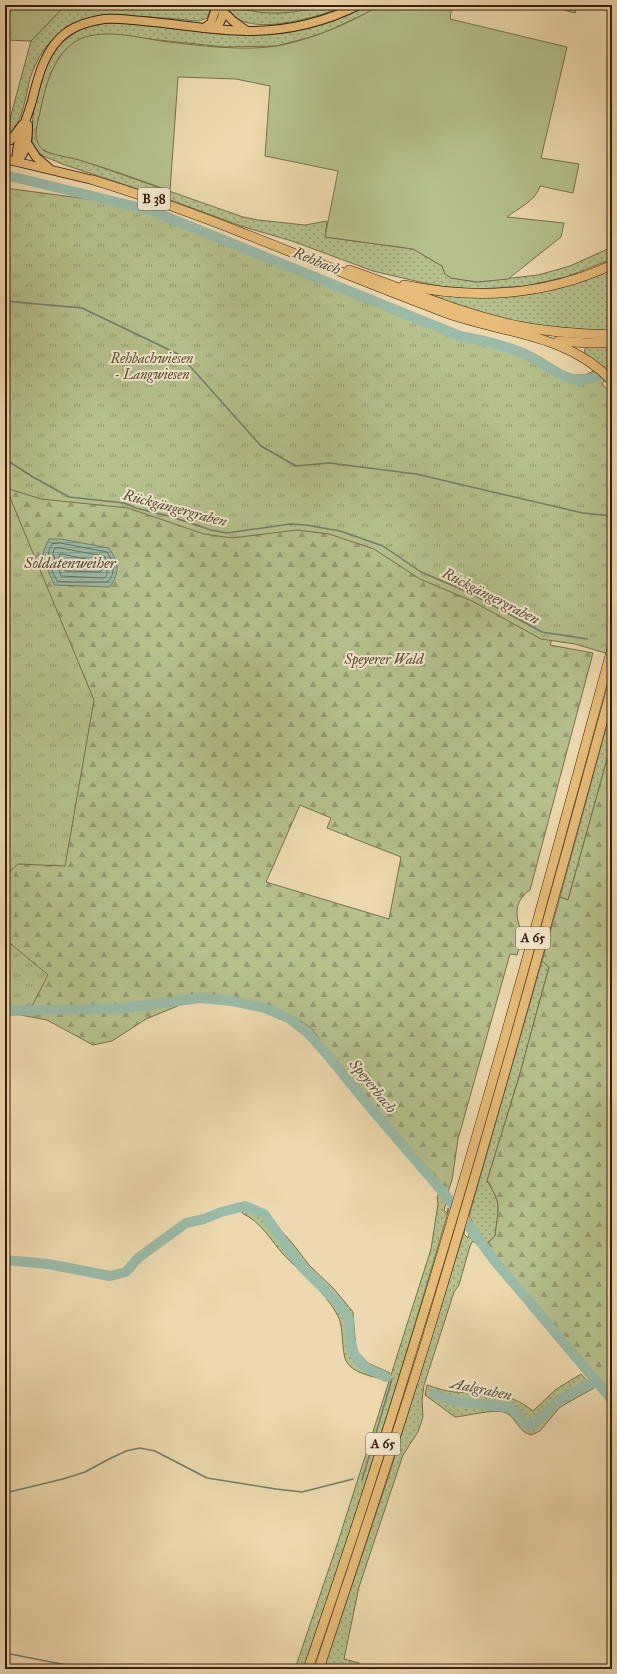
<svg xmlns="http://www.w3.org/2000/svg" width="617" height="1674" font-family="'IM FELL Great Primer',serif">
	<defs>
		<pattern id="grass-dots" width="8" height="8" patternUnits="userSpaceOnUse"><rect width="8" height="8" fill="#b5c08d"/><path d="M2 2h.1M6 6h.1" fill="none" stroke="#949b72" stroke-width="1.8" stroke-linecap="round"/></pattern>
		<pattern id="forest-firs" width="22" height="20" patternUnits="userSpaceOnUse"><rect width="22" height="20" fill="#b5c08d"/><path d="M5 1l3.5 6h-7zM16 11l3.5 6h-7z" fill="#949b72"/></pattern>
		<pattern id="park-tufts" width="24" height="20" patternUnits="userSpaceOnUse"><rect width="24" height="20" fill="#b5c08d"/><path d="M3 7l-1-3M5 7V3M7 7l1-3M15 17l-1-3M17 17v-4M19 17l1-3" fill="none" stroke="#949b72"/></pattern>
		<pattern id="water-rules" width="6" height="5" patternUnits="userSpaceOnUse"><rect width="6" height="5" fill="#9abba7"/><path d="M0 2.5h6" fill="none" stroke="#85a08f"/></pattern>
	</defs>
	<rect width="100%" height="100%" fill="#edd9af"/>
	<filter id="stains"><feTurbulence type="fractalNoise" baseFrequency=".005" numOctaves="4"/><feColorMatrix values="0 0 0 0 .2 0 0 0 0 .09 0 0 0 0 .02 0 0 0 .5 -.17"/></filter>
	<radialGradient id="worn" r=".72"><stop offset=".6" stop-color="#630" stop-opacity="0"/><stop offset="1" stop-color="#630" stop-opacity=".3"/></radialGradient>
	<!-- grass -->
	<g fill="url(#grass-dots)" stroke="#776e4c">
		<path d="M59,5h153l-5,13 -8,3c-67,-5 -145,-21 -169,58 -6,23 -7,45 -25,61v-8l3,-6 23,-85 29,-30z"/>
		<path d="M227,5h13l6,5 34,3 45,-8h22c-25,11 -109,38 -120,0z"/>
		<path d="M366,5h14l-11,7 -41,19 -21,7 -31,8 -52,1 -84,-9 -65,4 -15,14 -9,17 -5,15 -10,43 8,20 34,8 165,58 15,3 47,5 22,-4 -2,16 88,12 29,17 3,8 6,4 26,4 61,-7 32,-9 42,-19v12l-46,18 -41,9 -46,3 -33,-2 -22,-4 -51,-12 -81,-30 -51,-15 -79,-29 -97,-32 -24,-10 -9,-11v-18l2,-18 12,-43 6,-12 9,-10 15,-11 9,-5 20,-5 22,1 96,11 22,1 98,-20z"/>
		<path d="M612,268v63c-27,0 -56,-1 -83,-6 -37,-8 -73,-21 -109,-33l80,5z"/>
		<path d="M589,347h23v29l-7,-8 -21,-15 1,-4z"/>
		<path d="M612,706v36l-44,158 -8,-3z"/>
		<path d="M542,961l7,6 -30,110 -32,104c16,24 11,28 8,55l-13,12 -9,-7 -3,5 -11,39 -5,7 -30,93 -2,15 1,17 -5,15 -15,23 -44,132 -15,72 15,4 -1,6h-34l65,-194 76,-246 -1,5 4,4 4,-17 -3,-5z"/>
		<path d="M441,1189l7,8 -4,13 3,3 1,-5 1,1c-45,155 -93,308 -146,460h-8l43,-127 93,-293 7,-45 -1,-7z"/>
		<path d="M244,1203l22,10 27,31 16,21 25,24 19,23 3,38 12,13 22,10 -3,7c-12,-3 -34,-6 -41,-19 -5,-12 -2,-33 -8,-45 -13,-25 -36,-42 -55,-62 -14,-16 -21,-31 -41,-41z"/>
		<path d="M581,1374l13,14 -34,19 -20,24 -9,4c-2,-1 -6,-2 -8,-4 -6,-6 -8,-12 -15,-17 -9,-7 -40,2 -53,3l-30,-22 2,-10c9,3 18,6 27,7 31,2 53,-2 79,19l22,-21z"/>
	</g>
	<!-- forest -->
	<g fill="url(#forest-firs)" stroke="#776e4c" fill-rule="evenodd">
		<path d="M546,5h20l7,2v-2h5l-3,8z"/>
		<path d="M5,446l607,75 -46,79 -16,45 43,8 -63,237c-17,12 -15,27 -7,45l-6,20 -7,-1 -52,185 -6,41 -5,15 -114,-138 -21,-28 -17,-12 -31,-12 -31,-6 -31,-3 -56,23 -34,22 -19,4 -46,-25 -42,-8v-20l39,-13 -10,-17 -19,10 -10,-8zM300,805l31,13 -4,10 74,29 -12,62 -123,-37z"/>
		<path d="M612,741v663l-130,-156 13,-12c3,-27 8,-31 -8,-55l32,-104 30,-110 -7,-6 18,-64 8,3z"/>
	</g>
	<!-- park -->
	<g fill="url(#park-tufts)" stroke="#776e4c">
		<path d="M5,188l128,17 255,98 67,28 62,17 26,12 11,9 17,6h14l11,-5 9,10 -3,4 10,9v262l-37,-11 -34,-5 -69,-38 -52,-22 -46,-30 -45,-15 -32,-4 -65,8 -28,-4 -76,-26 -87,-9 -35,-11 88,212 -29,166 -47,-2 -13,12z"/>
		<path d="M5,939l43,36 -16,31 -27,3z"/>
	</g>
	<!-- garden -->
	<g fill="#b5c08d" stroke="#776e4c">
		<path d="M5,5h54l1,6 -29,30 -26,-1z"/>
		<path d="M240,5h85c-19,7 -69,14 -85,0z"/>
		<path d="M380,5h72l-2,14 117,28 -26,111 38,6 -6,29 -33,-7c-4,15 -22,22 -33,31l57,6 -3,14 -53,42 -31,3 -26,-4 -6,-4 -3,-8 -29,-17 -88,-12 13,-66 -73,-15 5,-70 -34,-7 -58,-2 -8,114c-30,-11 -61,-22 -91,-31 -10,-3 -28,-5 -35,-10 -2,-1 -5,-4 -6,-7 -5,-9 1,-25 3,-35 5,-26 16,-62 44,-71 27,-8 57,2 84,5 32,4 76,9 108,4 36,-7 72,-22 103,-41z"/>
	</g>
	<!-- water -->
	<path fill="url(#water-rules)" stroke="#737c69" d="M49,539h12l48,9c10,15 11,24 1,39l-56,-2 -8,-20 -3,-13z"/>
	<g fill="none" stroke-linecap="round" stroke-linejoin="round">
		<!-- shore -->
		<g stroke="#6a6c5a" stroke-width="1">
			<path d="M60,543l47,9c7,10 9,20 1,30h-39l-12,-1c-7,-14 -13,-24 -5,-37z"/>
			<path d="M55,548h5l44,8 3,5v14l-3,3 -43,-2 -8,-22z"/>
			<path d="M62,554l38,8 2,2v6l-2,2 -35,-1 -6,-16z"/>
		</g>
		<!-- stream -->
		<g stroke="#737c69" stroke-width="1.5">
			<path d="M5,301l77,7 98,47 81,91 35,20 33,-3 87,11 167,39 29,3"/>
			<path d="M5,459l28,18 36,20 55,6 12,5 36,9 39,13 16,3 63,-9 16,1 34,6 43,15 38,26 49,21 72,39 45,7"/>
			<path d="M362,1480l30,-101"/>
			<path d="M5,1493l58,-14 22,-7 24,-13 17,-8 14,-3 15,3 52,27 69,11 26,3 51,-13"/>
			<path d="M5,1653l82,16"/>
			<path d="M347,1668l4,-1 9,2"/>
		</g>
		<!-- river -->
		<g stroke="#9abba7" stroke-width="10">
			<path d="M5,175l145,35 310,126c25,5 50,10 73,22 15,8 27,19 44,22 12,1 23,-5 35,-9"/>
			<path d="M5,1011l120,-3 75,-10 32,3 33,7 25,11 19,15 21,24 39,48 79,92 46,62 118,140"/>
			<path d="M5,1260l43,4 62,12 16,-4 12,-14 48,-35 18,-4 17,-7 24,-6 19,8 37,52 38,38 10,15 1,20 4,15 11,13 21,10"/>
			<path d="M434,1394l20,7 58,7 16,19 16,-12 13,-14 39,-20"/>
		</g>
		<!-- major casing -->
		<g stroke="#391d0c" stroke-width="10">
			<g id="major">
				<path d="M224,12l9,9 14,10"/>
				<path d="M204,28l7,-5 6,-18"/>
				<path d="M215,29c7,-7 9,-14 8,-24"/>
				<path d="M5,142l6,-2 11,-15"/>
				<path d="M27,143l9,14 13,11"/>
				<path d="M5,159l88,21"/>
				<path d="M17,161c-3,-14 11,-45 15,-60 6,-25 13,-53 35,-69 11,-8 24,-11 37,-13 13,-1 26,1 39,2 35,3 70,10 105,10 39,0 77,-9 111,-26"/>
				<path d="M17,161c10,-8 11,-23 11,-36"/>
			</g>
		</g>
		<!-- highway casing -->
		<g stroke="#391d0c" stroke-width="10">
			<g id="highway">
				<path d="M93,180c119,36 232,88 348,131 59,23 125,21 171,70"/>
				<path d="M349,270c56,19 111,44 170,56 30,6 62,8 93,9"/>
				<path d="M404,285c72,15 140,11 208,-20"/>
				<path d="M558,341l30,2h24"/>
				<path d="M308,1669c38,-110 74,-220 108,-331 71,-228 133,-459 196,-690"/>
				<path d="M319,1669c36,-109 73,-218 107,-328 66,-217 126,-435 186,-654"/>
			</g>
		</g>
		<!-- major -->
		<use href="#major" stroke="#e6bc78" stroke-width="8"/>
		<!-- highway -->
		<use href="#highway" stroke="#e6bc78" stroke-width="9"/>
	</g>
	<g text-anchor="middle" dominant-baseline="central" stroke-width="4" stroke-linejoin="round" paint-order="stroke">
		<!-- shield labels -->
		<g fill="#f3e6cb" stroke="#715945" stroke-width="1">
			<rect x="138" y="188" width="32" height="22" rx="3"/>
			<rect x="516" y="927" width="34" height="22" rx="3"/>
			<rect x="366" y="1433" width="34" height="22" rx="3"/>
		</g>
		<g font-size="13" font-weight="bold" fill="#391d0c">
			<text x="154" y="199">B 38</text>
			<text x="533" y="938">A 65</text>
			<text x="383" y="1444">A 65</text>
		</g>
		<!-- park labels -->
		<g font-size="14" font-style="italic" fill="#5e4e33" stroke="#f3e6cb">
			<text x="152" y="358">Rehbachwiesen<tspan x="152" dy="16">- Langwiesen</tspan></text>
			<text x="384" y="659">Speyerer Wald</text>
		</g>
		<!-- water labels -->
		<g font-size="15" font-style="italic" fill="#564c3a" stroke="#f3e6cb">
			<text transform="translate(317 261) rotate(22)">Rehbach</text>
			<text transform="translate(175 508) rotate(15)">Rückgängergraben</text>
			<text x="70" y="563">Soldatenweiher</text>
			<text transform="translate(491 596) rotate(27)">Rückgängergraben</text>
			<text transform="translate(373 1086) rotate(51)">Speyerbach</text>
			<text transform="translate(481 1389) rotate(12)">Aalgraben</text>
		</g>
	</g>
	<!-- margin -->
	<rect width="617" height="1674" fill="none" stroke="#edd9af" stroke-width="20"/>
	<rect x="6" y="6" width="605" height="1662" fill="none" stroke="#391d0c" stroke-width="2"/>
	<rect x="10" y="10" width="597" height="1654" fill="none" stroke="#391d0c"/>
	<rect width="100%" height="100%" filter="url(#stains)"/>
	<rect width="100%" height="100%" fill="url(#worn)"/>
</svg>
